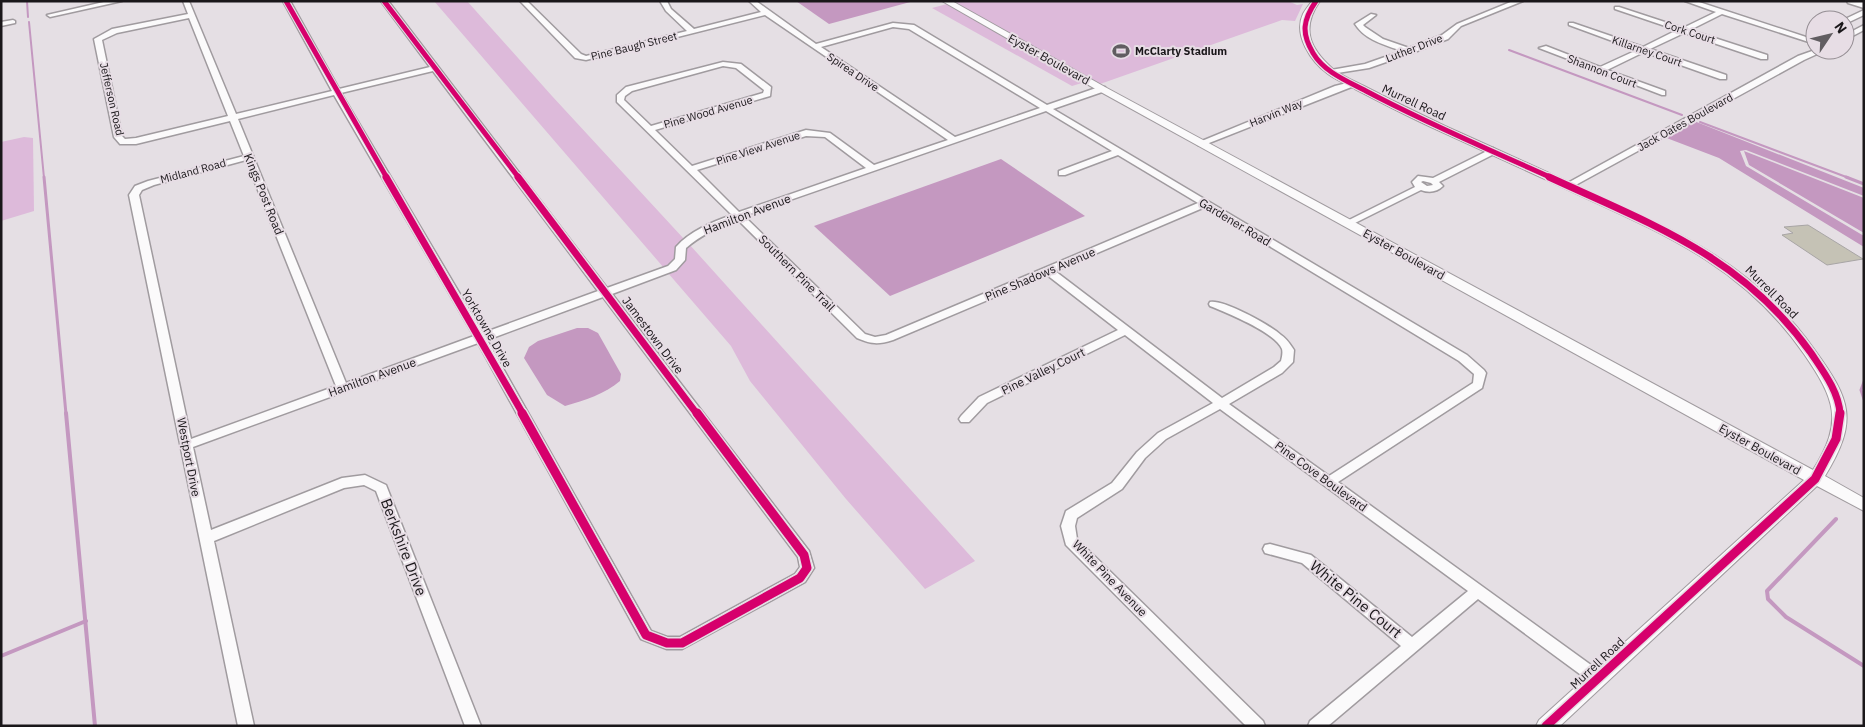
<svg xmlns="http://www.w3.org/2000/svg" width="1865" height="727" font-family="'IBM Plex Sans',sans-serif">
	<rect width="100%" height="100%" fill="#e5dfe4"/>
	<!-- green -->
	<g fill="#ddbada">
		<path d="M434,1h33l85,95 132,143 -8,7 -1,14 -11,8z"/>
		<path d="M961,1h327l9,4 6,-1 -8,17 -13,-1 -182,64 -146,-81z"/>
		<path d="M947,4l138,78 -13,4 -140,-78z"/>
		<path d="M24,137l9,1 1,73 -33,10v-79z"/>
		<path d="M689,244l286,317 -50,28 -79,-90 -96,-118 -19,-35 -63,-73 9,-4 8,-8 1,-14z"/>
	</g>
	<!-- water -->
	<g fill="#c498c0">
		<path d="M796,1h118l-85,23z"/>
		<path d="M1694,121l170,67v8l-118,-46 -6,1 6,15 118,70v11l-145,-89 -55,-21z"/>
		<path d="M1744,151l120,47v35l-115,-68z"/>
		<path d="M1001,159l84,57 -195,80 -76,-70z"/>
		<path d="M577,328h11l10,5 23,41 -1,7c-15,13 -35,19 -55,25l-18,-11 -23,-37 5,-11 9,-6z"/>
	</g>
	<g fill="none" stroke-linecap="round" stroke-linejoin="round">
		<!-- stream-far2 -->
		<g stroke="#c498c0" stroke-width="2">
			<path d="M27,1l1,16"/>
			<path d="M29,22l15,156"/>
			<path d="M1509,50l173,65"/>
			<path d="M1700,122l149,56"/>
		</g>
		<!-- stream-far1 -->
		<g stroke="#c498c0" stroke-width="3">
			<path d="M44,177l22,237"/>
			<path d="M1846,177l18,7"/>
			<path d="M1864,382l-3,8 3,9"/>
		</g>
		<!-- stream -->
		<g stroke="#c498c0" stroke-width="4">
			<path d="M66,413l29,313"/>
			<path d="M1836,519l-69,72 1,8 18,18 78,49"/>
			<path d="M1,656l85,-35"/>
		</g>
	</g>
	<!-- building -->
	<path fill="#c5c2b5" stroke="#a8a5a5" d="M1808,225l55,34 -36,6 -45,-30 11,-2 -9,-6z"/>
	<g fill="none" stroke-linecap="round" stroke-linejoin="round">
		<!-- minor casing -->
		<g stroke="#a09b9f" stroke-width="3">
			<g id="minor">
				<path d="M108,1h14l-72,16 -3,-2z"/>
				<path d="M183,1h6l47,113 96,-23 -49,-90h7l49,88 91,-22 -49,-66h7l219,287 61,-22 7,-7 1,-12c14,-16 36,-25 56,-32l-115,-113v-7l9,-8 97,-25 18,2 30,23 -1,9 -115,34 37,36 114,-36 24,3 44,32 74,-25 -183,-125 -179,45 -11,-2 -55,-57h7l54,53 5,2 101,-25 -21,-20 -6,-10h7l4,8 23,20 67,-17 -12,-11h7l60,43 77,-21 21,2 133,80 52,-18h6v4l-52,18 414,246 17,15 2,3 -4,15 -144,94 264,191 3,5 -3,5 -5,2 -5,-2 -114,-84 -150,127h-20l2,-5 91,-75 -99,-83 -37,-10 -2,-4 2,-4 5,-1 41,11 101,82 56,-46 -248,-182 -54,30 -21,19 -23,31 -45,29 -2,8 2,13 186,182 2,5h-19l-180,-181 -5,-19 5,-15 46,-28 25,-31 21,-19 55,-30 -88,-68 -138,68 -18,19h-8l-2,-3 2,-3 18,-19 139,-67 -71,-55 -154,65c-16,5 -21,4 -36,-2l-120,-119c-19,8 -36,16 -51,29l-1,12 -9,10 -64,24 197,257 5,17 -9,14 -123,67h-15l-26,-10 -163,-296 -285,104 18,83 131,-52 23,-3 21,10 95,241h-16l-89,-235 -12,-6 -20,3 -130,53 40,185h-16l-109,-531 6,-9 13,-5 96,-25 -14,-35 -94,23h-16l-6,-7 -20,-98 18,-10 76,-15zM189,18l39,98 -92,22 -11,1 -3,-3 -20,-96 15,-7zM893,27l16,2 131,79 -85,29 -134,-90zM723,66l13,2 28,22 -1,3 -112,33 -27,-26 1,-4 7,-5zM433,71l165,220 -115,42 -142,-240zM334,95l140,241 -128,47 -108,-264zM1046,111l66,40 -53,20v4h6l53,-20 80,48 -312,132 -11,2 -10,-3 -121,-118zM806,136l19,1 41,31 -127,44 -42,-42zM246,160l90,226 -145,53 -52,-244 3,-5 12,-5zM1205,207l254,154 15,13 -1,9 -144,93 -100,-72 53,-31 11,-11 1,-12c-4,-6 -7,-11 -13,-15 -11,-10 -58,-36 -71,-33l-1,2 1,2c17,7 65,26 72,43 1,4 0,8 -1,12l-7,6 -52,31 -167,-127zM603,297l195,260 2,10 -5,7 -115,63h-13l-16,-6 -164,-291z"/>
				<path d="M1513,1h10l-62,25 -13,13 -36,14 -43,15 -38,6 -4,-2 4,-2 34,-6 37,-13c-17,-6 -37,-11 -47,-27l16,-10 5,1 -13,10 2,2 18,12 26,9 33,-13 15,-11z"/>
				<path d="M1685,1h11l119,39v4l-93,-30 -32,16 77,25v4h-6l-77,-26 -34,16 76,26v4h-6l-76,-27 -37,18 58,21v4h-3l-123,-47 7,-2 54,21 37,-17 -68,-25v-2h4l70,24 34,-17 -62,-21v-2h4l64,21 33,-16z"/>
				<path d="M1864,10v5l-19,9v-4h-2z"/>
				<path d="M13,20l2,1v2l-14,3v-4z"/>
				<path d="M1864,25v5l-19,10v-5z"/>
				<path d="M1815,50h11l-22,10 -232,127h-6l-2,-2 234,-129z"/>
				<path d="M1351,82l4,2 -1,2 -150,59h-6l-1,-2 138,-57z"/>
				<path d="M1493,148l4,3 -1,2 -57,29 4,4c-6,6 -14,7 -22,4l-70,35h-6l-2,-2 72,-36 -3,-5 6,-6 15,2zM1423,181l8,2 2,2 -6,1 -6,-4z"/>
			</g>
		</g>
		<!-- tertiary casing -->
		<g stroke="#a09b9f" stroke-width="2">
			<path id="tertiary" d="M942,1h10l153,86 708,383c31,-49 22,-71 -9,-116 -59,-85 -135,-118 -225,-159 -49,-23 -98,-45 -148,-68 -26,-12 -51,-25 -76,-38 -9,-5 -19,-9 -27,-15 -17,-12 -35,-39 -25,-60 2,-4 6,-9 9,-13h8c-19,27 -11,47 13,68 9,7 21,12 31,17 27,14 54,27 81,40 49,22 98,44 147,67 89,40 163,73 222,156 37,51 45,71 11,127l39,22v13l-47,-25 -257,240h-24l3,-6 265,-240 -705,-389z"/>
		</g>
		<!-- secondary casing -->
		<g stroke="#a09b9f" stroke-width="3">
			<path id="secondary" d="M1847,1l17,1v6l-16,-5z"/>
		</g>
		<!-- minor -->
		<use href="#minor" fill="#fbfafb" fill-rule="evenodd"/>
		<!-- tertiary -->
		<use href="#tertiary" fill="#fbfafb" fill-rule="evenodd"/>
		<!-- secondary -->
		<use href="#secondary" fill="#fbfafb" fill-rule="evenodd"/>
		<!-- cycleway-far2 casing -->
		<g stroke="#e7dde5" stroke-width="7">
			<g id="cycleway-far2">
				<path d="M286,1l101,177"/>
				<path d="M384,1l135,177"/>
				<path d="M1316,1c-13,19 -15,32 -3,52 11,19 34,28 53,38 60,32 124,59 186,87"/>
			</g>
		</g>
		<!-- cycleway-far1 casing -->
		<g stroke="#e7dde5" stroke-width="10">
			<g id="cycleway-far1">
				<path d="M386,177l137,237"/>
				<path d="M518,177l179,237"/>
				<path d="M1549,177c104,48 193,79 262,176 12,18 28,39 29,61"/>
			</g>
		</g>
		<!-- cycleway casing -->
		<g stroke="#e7dde5" stroke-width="12">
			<g id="cycleway">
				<path d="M522,413l124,222 21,8h15l118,-65 7,-10 -3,-13 -107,-142"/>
				<path d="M1546,726l269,-247 21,-40 4,-26"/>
			</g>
		</g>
		<!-- cycleway-far2 -->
		<use href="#cycleway-far2" stroke="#d6006c" stroke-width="5"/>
		<!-- cycleway-far1 -->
		<use href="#cycleway-far1" stroke="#d6006c" stroke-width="7"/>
		<!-- cycleway -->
		<use href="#cycleway" stroke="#d6006c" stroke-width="9"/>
	</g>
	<!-- icons -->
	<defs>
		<g id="stadium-bare" transform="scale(1.35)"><path d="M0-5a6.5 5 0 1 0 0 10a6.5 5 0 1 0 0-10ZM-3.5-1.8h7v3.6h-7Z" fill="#615d61" stroke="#e7dde5" stroke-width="2.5" paint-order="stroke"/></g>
	</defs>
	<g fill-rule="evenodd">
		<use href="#stadium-bare" x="1121" y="51"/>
	</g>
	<g text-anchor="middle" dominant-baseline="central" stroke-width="4" stroke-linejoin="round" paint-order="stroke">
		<!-- far-street labels -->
		<g font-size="11" fill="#1a171a" stroke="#e7dde5">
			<text transform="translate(1690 32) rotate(18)">Cork Court</text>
			<text transform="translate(634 46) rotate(-14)">Pine Baugh Street</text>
			<text transform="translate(1414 48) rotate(-21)">Luther Drive</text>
			<text transform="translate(1647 51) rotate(19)">Killarney Court</text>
			<text transform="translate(1602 71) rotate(21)">Shannon Court</text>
			<text transform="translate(853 72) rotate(34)">Spirea Drive</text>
			<text transform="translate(112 99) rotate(77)">Jefferson Road</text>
			<text transform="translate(708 112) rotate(-16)">Pine Wood Avenue</text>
			<text transform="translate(1276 113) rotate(-22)">Harvin Way</text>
			<text transform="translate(1685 122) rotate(-29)">Jack Oates Boulevard</text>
			<text transform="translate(758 148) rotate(-18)">Pine View Avenue</text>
			<text transform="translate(193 171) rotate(-15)">Midland Road</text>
		</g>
		<!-- far-poi labels -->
		<g font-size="11" font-weight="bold" fill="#1a171a" stroke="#e7dde5" text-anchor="start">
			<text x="1135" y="51">McClarty Stadium</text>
		</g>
		<!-- street labels -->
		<g font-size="12" fill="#1a171a" stroke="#e7dde5">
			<text transform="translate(1049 59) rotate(29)">Eyster Boulevard</text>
			<text transform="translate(1414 102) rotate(25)">Murrell Road</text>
			<text transform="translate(264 194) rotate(68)">Kings Post Road</text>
			<text transform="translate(747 214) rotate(-21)">Hamilton Avenue</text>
			<text transform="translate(1235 222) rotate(31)">Gardener Road</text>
			<text transform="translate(1404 254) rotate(29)">Eyster Boulevard</text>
			<text transform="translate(797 273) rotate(45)">Southern Pine Trail</text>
			<text transform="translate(1040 274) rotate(-23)">Pine Shadows Avenue</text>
			<text transform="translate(1772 292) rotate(45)">Murrell Road</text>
			<text transform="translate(487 328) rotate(60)">Yorktowne Drive</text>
			<text transform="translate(653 335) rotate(53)">Jamestown Drive</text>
			<text transform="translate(1043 371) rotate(-26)">Pine Valley Court</text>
			<text transform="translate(372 377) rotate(-20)">Hamilton Avenue</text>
			<text transform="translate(1760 449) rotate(29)">Eyster Boulevard</text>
			<text transform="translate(189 457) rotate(79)">Westport Drive</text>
			<text transform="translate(1321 476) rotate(36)">Pine Cove Boulevard</text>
			<text transform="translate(1110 578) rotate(46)">White Pine Avenue</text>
			<text transform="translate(1597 663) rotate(-43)">Murrell Road</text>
		</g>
		<!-- near-street labels -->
		<g font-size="15" fill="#1a171a" stroke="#e7dde5">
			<text transform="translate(404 547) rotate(69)">Berkshire Drive</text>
			<text transform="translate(1356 599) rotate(39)">White Pine Court</text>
		</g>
	</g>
	<!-- border -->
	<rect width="1865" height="727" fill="none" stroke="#1a171a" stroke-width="5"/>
	<!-- north arrow -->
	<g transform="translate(1830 35) rotate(55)"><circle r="24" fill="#e7dde5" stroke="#958e94"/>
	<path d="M0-4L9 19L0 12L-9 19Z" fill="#615d61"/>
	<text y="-8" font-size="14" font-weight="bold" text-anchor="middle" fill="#1a171a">N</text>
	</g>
</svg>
